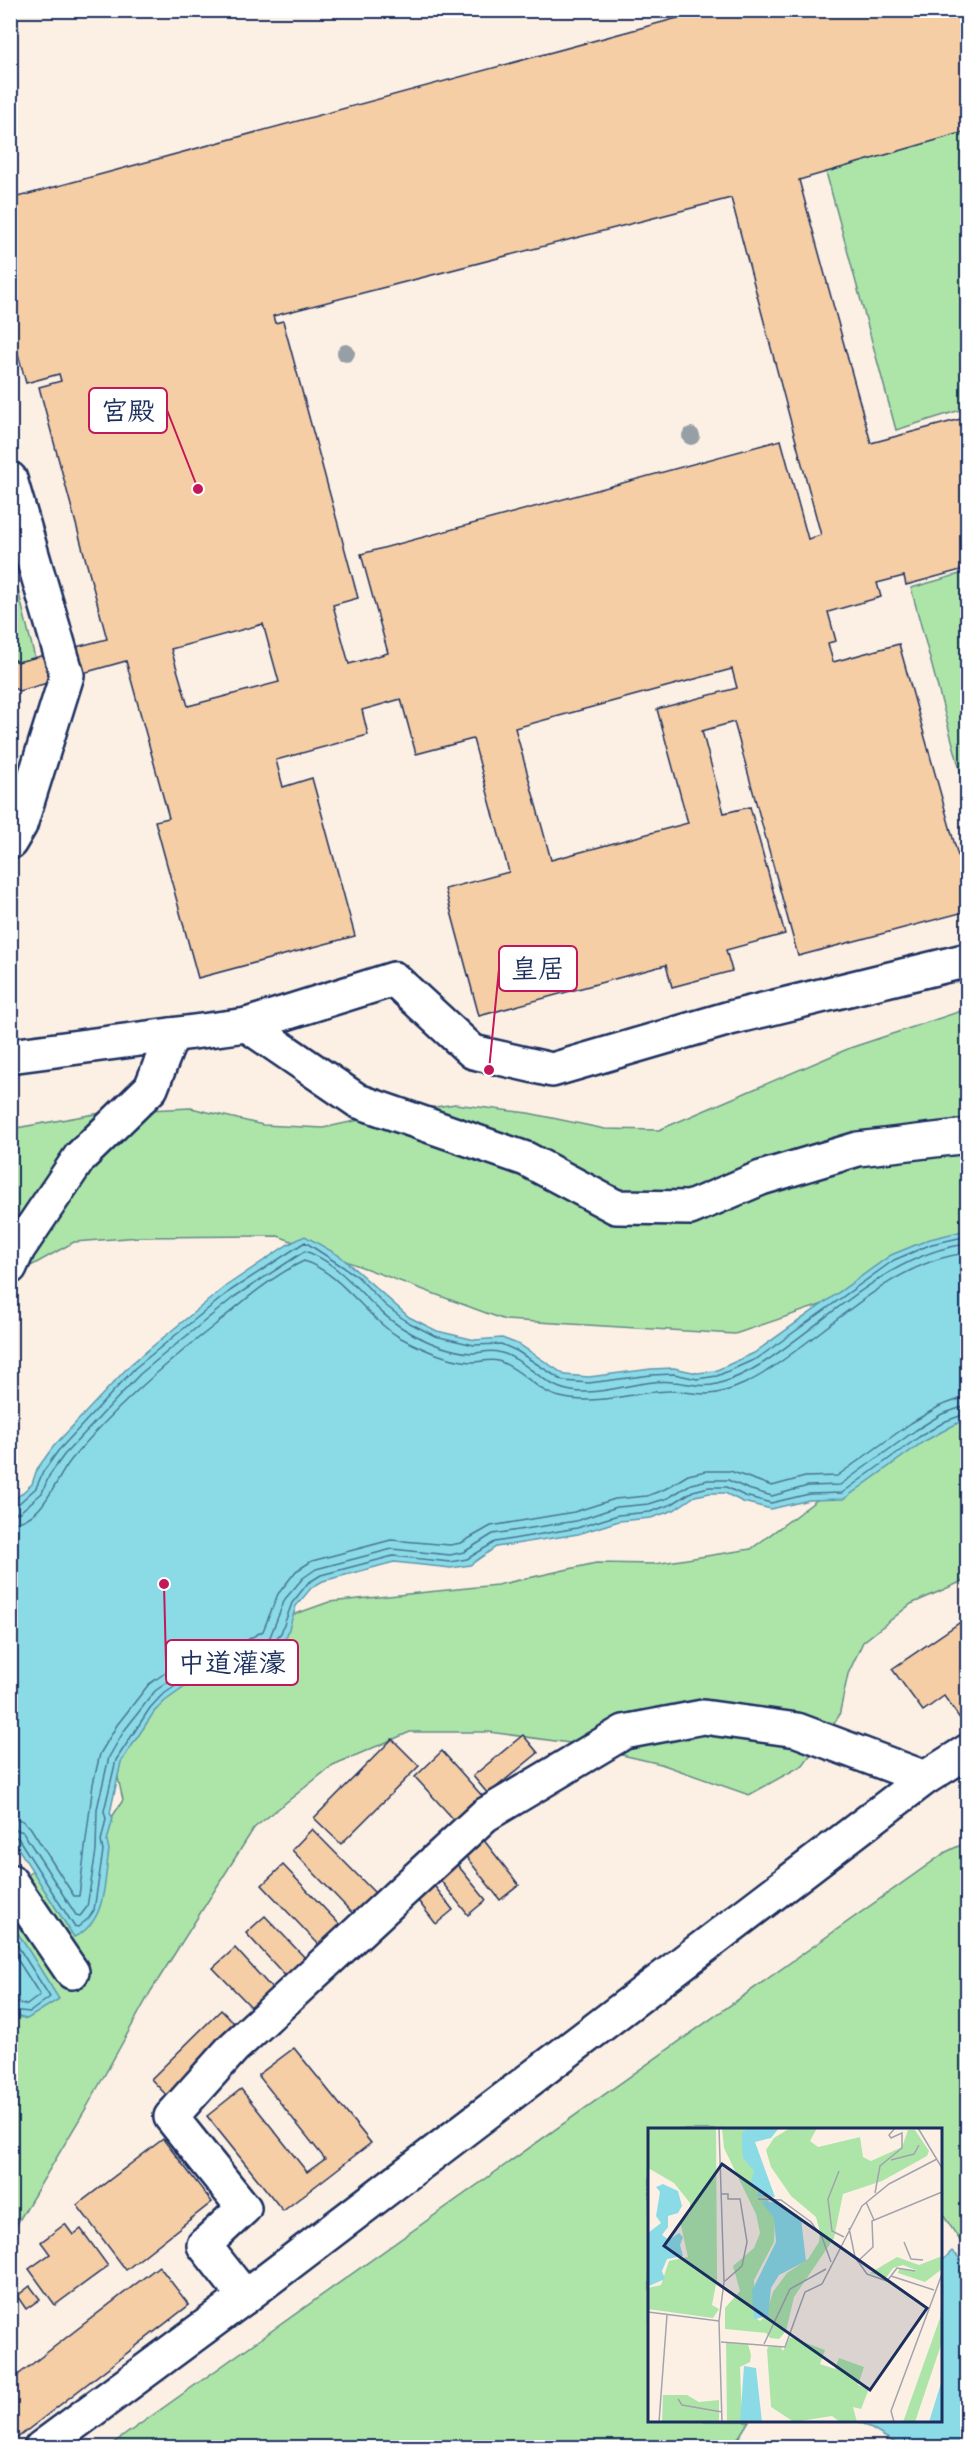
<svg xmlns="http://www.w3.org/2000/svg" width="978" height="2458" font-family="'Indie Flower','Klee One',sans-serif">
	<rect width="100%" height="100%" fill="#fcf0e4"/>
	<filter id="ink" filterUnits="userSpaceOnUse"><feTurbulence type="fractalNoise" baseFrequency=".0167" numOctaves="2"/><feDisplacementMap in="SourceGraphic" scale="12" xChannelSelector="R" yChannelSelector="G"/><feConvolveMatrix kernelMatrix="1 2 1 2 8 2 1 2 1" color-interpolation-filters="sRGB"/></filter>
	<g filter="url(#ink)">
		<!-- green -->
		<g fill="#ade5a9" stroke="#648a84" stroke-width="1.5">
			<path d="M967,131v277l-71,22 -70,-258z"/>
			<path d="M10,558l25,100 -17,4 -7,-4z"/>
			<path d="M967,572h1l-1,224 -56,-208z"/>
			<path d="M967,1009v246l-232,79 -230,-14 -227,-84 -138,1 -66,5 -63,35v-148l95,-17 85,-4 72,17 60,3 59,-13 73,-11 73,9 77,16 54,1 191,-82z"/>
			<path d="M967,1406v175h-4l-52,23 -48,38 -15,32 -9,42 -36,49 -54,30 -88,-31 -91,-21 -81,-11h-79l-77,33 -79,63 -103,163 -63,114 -77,129v-335l46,-63 39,6 27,-42 -14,-62 136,-106 84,-30 168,-17 99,-22 59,1 96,-15 74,-55z"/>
			<path d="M967,1842v409l-26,-39 -1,-82h-290v290l99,1 -10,16 -16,10 -100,1 -53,-7 -12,7 -450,-1 838,-595z"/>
		</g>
		<!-- water -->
		<g fill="#8bdbe7" stroke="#5e96b0" stroke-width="1.5">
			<path d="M967,1230v188l-44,24 -79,57 -35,1 -38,9 -28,-7 -18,-9h-15l-15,3 -21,14 -23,8 -32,3 -41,13 -82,13 -26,18 -19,3 -57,-6 -71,19 -11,6 -16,19 -9,29 -6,10 -11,9 -20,10 -54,15 -31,22 -11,11 -33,50 -11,51 3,5 -6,23 2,9c-5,32 -2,72 -35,87l-63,-100v-334l21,-19 5,-15 16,-22 78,-83 95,-78 61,-41 18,-9 35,20 69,61 28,14 38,9 27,-2 18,7 45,30 24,2 62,-8 23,-1 23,5 18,-2 39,-18 137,-98 39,-16z"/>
			<path d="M11,1922l48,77 -32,20 -16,-4z"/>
			<path d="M952,2251l15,14v182h-65l-44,-26 82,-1 1,-158z"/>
		</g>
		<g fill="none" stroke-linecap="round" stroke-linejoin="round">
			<!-- shore -->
			<g stroke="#487495" stroke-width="1.5">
				<path d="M10,1507l7,-2 19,-17 7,-16 15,-21 77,-83 95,-77 75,-49 52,34 28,29 21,16 29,15 39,9 27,-1 16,7 46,30 26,2 62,-8 23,-1 23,5 20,-3 41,-18 136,-98 38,-16 36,-8"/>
				<path d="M10,1514l10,-2 22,-19 7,-17 15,-21 76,-81 94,-77 71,-46c41,14 62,56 99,78 20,12 43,22 67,24 9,1 18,-4 27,-1 24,5 40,28 62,36 35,13 77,-10 113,-6 16,1 28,6 44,2 15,-4 33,-13 46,-21 62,-40 128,-111 205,-119"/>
				<path d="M10,1523c34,-1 44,-42 61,-63 42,-51 92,-94 144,-135 27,-23 57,-49 89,-64 40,14 60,55 95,76 23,12 47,23 72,25 9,1 18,-4 27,-1 23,7 39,31 62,36 35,9 73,-5 108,-6 19,-1 27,6 49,2 16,-3 37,-13 50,-22 61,-39 126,-111 201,-118"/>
				<path d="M10,1818l11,2 9,7 44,69h5l14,-112 7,-30 17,-29 32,-41 35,-24 58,-17 21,-12 15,-37 18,-23 16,-10 79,-21 59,5 11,-2 30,-17 83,-14 41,-13 32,-3 18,-7 23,-14 18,-4h24l42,15 33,-9 32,-1 74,-53 29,-17 28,-10"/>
				<path d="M10,1827l13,5 53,83 4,1 7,-9 9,-56 1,-42 12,-52 15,-26 31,-40 34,-24 56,-16 25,-14 15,-38 18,-21 13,-9 76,-20 58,6 14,-3 29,-18 83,-13 41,-14 32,-3 19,-6 23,-14 17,-4h20l20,9 24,7 36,-10 32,-1 76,-55 26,-16 26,-9"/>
				<path d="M10,1835l8,3 56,88 4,1 11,-9 5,-8 9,-59 -2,-10 5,-22 -2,-8 12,-51 34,-52 11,-12 33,-23 54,-15 19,-9 14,-16 11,-30 16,-20 13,-8 72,-19 57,6 17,-3 28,-17 82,-14 41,-13 32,-3 22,-8 21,-13 16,-4h17l19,9 26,7 38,-9 33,-1 77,-56 27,-16 22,-8"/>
				<path d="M10,1934l40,63 -20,15 -20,-2"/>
				<path d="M10,1948l30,47 -13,10 -17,-3"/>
			</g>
		</g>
		<!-- building -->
		<g fill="#f6cea5" stroke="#1b2f5e" stroke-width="1.5" fill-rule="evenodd">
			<path d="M707,10h261v121l-169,49 72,263 97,-26v151l-62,17 -2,-9 -27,7 4,14 -53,15 8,29 -8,2 5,19 66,-18 69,248v19l-170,45 -64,-234 -32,9 22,82 26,-6 35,127 -59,16 6,21 -60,16 -6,-22 -187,51 -34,-127 64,-17 -36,-133 -57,15 -15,-55 -39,11 6,25 -92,25 7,27 29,-9 43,158 -157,42 -43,-157 14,-3 -43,-157 -107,30 -9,-5 2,-27 6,3 89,-23 -68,-252 22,-6 -2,-7 -33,9 -12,-44h-4v-140zM731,198l90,337 -13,4 -27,-99 -420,114 27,99 -39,11 -16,-59 25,-7 -75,-277 -8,2 -2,-7zM263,624l16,58 -91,24 -17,-57zM732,669l5,19 -80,21 31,114 -137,37 -36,-132z"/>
			<path d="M968,1617v99l-7,4 -17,-24 -21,15 -31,-42z"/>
			<path d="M523,1735l15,18 -50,41 -15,-18z"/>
			<path d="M392,1739l27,27 -78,78 -27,-26z"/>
			<path d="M442,1751l42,47 -27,25 -42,-46z"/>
			<path d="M312,1829l64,65 -21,22 -63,-66z"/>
			<path d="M479,1834l40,51 -19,15 -40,-51z"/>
			<path d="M451,1857l35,43 -18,15 -35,-44z"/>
			<path d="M283,1865l60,63 -20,21 -61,-64z"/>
			<path d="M429,1879l24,31 -17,14 -24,-31z"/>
			<path d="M265,1916l44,46 -19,19 -44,-48z"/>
			<path d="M235,1948l42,46 -20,19 -44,-45z"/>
			<path d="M221,2010l21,21 -72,68 -19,-20z"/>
			<path d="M294,2048l77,95 -88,68 -76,-95 34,-27 66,83 18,-13 -67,-84z"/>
			<path d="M163,2139l49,63 -86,68 -49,-65z"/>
			<path d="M65,2224l8,11 8,-6 27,37 -53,39 -26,-36 21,-15 -9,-12z"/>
			<path d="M159,2266l30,39 -173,134 -6,-7v-51z"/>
			<path d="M30,2286l10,13 -14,10 -9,-13z"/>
		</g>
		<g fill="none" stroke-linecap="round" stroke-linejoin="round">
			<!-- minor casing -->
			<g stroke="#1b2f5e" stroke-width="38">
				<g id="minor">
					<path d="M10,479l57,196 -47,150 -10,17"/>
					<path d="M247,1025l111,76 168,58 90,48 74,1 71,-30 97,-29 110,-13"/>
					<path d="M10,1056l237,-31 147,-46 79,73 79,18 178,-52 238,-58"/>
					<path d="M10,1267l8,-18 62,-92 71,-69 21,-53"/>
					<path d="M10,1881l62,91"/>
					<path d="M245,2297l-41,-52 40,-37 -73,-91 62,-69 252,-233 139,-83 79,-15 94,13 128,48"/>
					<path d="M41,2448l204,-151 680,-519 43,-27"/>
				</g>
			</g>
			<!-- minor -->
			<use href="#minor" stroke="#fff" stroke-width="33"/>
		</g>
		<!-- trees -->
		<g fill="#959fa5">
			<circle cx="346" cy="353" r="9"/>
			<circle cx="691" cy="436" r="9"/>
		</g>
	</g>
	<!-- overview -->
	<g transform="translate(648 2128)">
		<rect width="294" height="294" fill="#fcf0e4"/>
		<path d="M0,0h68l1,151 -5,26 7,4 -6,9 -65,-9v-21l13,-3 8,-24 19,-4 -8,-36 10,-8v-10l-16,-20 -26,-15zM74,0h27l11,54 10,23 -2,3 7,8 -1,26 -20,38 2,38 4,3 5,-4 8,-25 14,-19 21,-14 11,-17 1,-10 -4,-15 -25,-21 -20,-29 -5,-17 8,-12 16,-10h27l-7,13 8,6 42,-10 3,20 8,4 31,-14 6,-17h7l14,21 -2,5 -45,25 -39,13 -9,44 -40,59 -8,34 -7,8 -9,-1 -4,-5 -41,-4v-21l15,-17 -7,-25 21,-18 6,-15 -4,-19 -32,-66zM294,128v13l-17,13 -27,-9 1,-4 17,1 -13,-5 -10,3 -7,10 -16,-5 27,-16 22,8zM294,161v53l-27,80h-12l37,-104zM142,209l35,13 -5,14 15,5 4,-11 25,9 -6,18 11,4 -8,20 -8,-2 4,15h-17l-8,-6 -38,6 -23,-15 -4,-57 1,-3 12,-1 3,5zM78,215l22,1 3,11 -1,7 -10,5 2,55h-15zM15,267h24l12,7 20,-2v22h-57z" fill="#ade5a9"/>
		<path d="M100,0h31l-8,10 -16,4 20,55 -18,-1 2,-8 -9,-3 4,-14 -11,-13 -1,-10v-15zM15,56l15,7 4,15 -4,7 -10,3v11l-6,8 7,5 10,-7 4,4 -3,8 3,11 -16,3 -5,12 3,8 -16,7 -1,-53 13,-10 -5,-7 4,-24 -4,-5zM113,73l20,2 20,16 5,42 -27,14 -8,13 -3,29 -14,2 -2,-28 24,-49 -2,-24zM96,238l12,2 6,54h-22zM294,252v42h-13l8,-26z" fill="#8bdbe7"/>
		<path fill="none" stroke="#a2a3ae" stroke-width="1.5" d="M71,0l5,154 -5,39 3,101M270,0l24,40M243,32l23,-6 5,-9M191,43l-11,28 4,32 12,6M227,65l5,-27 22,-18v-15l-11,5 -2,-3 6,-7M73,66h7v5h12l7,43 -5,24 -17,15M110,71l23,1 30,22 11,15 9,25M218,74l8,18M201,100l6,29 12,17 20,7 10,-13 18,3M256,114l7,17 12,1M209,134l16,-15 -1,-26 70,-29M243,148l43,14M0,184l71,9M73,214l64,5 20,-55 17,-8 40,-78 27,-22 48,-25M116,216l26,-55 36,-20M30,271l4,6 40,7M11,294l8,-107M246,294l-3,-11 51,-137"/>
		<path fill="#1b2f5e" fill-opacity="0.15" stroke="#1b2f5e" stroke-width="3" d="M74,36l205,144 -57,82 -206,-144z"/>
		<rect width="294" height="294" fill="none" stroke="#1b2f5e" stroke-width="3"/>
	</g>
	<!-- callouts -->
	<path fill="none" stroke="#c2185b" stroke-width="2" d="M198 489L167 410M489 1070L499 969M164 1584L166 1663"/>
	<g fill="#c2185b" stroke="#fff" stroke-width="2">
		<circle cx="198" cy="489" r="6"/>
		<circle cx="489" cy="1070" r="6"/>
		<circle cx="164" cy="1584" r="6"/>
	</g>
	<g fill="#fff" stroke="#c2185b" stroke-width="2">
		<rect x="89" y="388" width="78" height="45" rx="6"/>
		<rect x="499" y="946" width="78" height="45" rx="6"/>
		<rect x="166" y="1640" width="132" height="45" rx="6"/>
	</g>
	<g font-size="27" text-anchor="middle" font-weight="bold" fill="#1b2f5e">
		<text x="128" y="420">宮殿</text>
		<text x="538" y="978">皇居</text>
		<text x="232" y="1672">中道灌濠</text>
	</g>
	<!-- margin -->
	<rect width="978" height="2458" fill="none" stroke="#fff" stroke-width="36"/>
	<rect x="18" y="18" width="942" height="2422" fill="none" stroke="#1b2f5e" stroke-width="2" filter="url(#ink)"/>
</svg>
